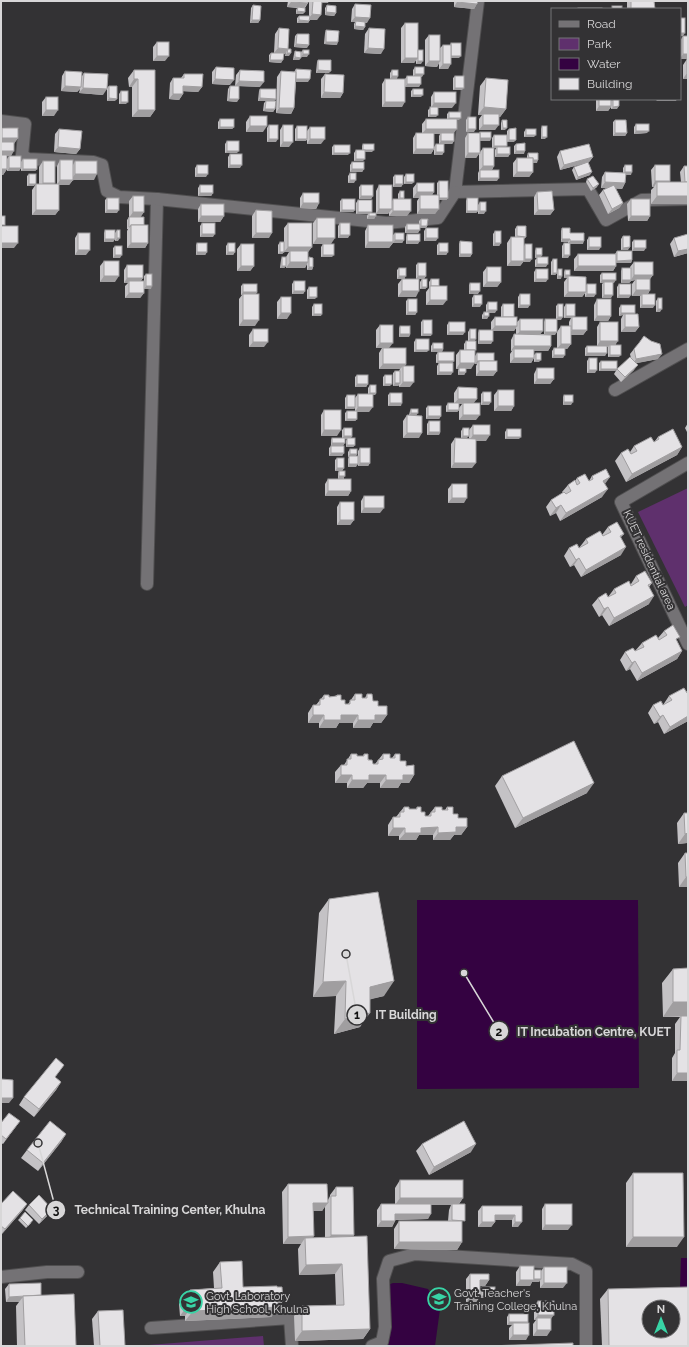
<svg xmlns="http://www.w3.org/2000/svg" width="689" height="1347" font-family="Raleway,sans-serif">
	<rect width="100%" height="100%" fill="#333234"/>
	<!-- green -->
	<g fill="#5f306d">
		<path d="M688,488v117l-3,2 -47,-95z"/>
		<path d="M263,1336l1,10h-128z"/>
	</g>
	<!-- water -->
	<g fill="#340241">
		<path d="M417,900h221l1,188 -222,1z"/>
		<path d="M681,1258h7v31h-8z"/>
		<path d="M393,1283h9l26,6 12,20 -5,37h-51l1,-60z"/>
	</g>
	<g fill="none" stroke-linecap="round" stroke-linejoin="round">
		<!-- minor casing -->
		<g stroke="#504f50" stroke-width="14">
			<g id="minor">
				<path d="M478,1l-23,191 133,-3 18,31 36,-20 46,-1"/>
				<path d="M1,121l24,3 -3,31 6,4 65,3 9,3 5,26 12,6 38,2 -10,385"/>
				<path d="M157,199l230,24 51,-5 17,-26"/>
				<path d="M615,390l73,-41"/>
				<path d="M688,463l-67,39 67,142"/>
				<path d="M1,1277l46,-5h31"/>
				<path d="M151,1328l139,-10 2,28"/>
				<path d="M372,1346l10,-4 3,-15 -2,-48 6,-18 26,-7 157,10 14,7v75"/>
			</g>
		</g>
		<!-- minor -->
		<use href="#minor" stroke="#747275" stroke-width="12"/>
	</g>
	<!-- wall -->
	<g fill="#c4c2c5" fill-rule="evenodd">
		<path d="M288,1h20v2l-3,5 -2,6h-7v-4l1,-2 -10,-1z"/>
		<path d="M309,1h13l-5,19h-7l-2,3h-11v-5l2,-2h10z"/>
		<path d="M454,1h24l-4,8 -20,-2z"/>
		<path d="M627,1h27l1,8h-28z"/>
		<path d="M355,4l12,19h-2v4l-2,3 -9,-1v-5l1,-2h-4l1,-13z"/>
		<path d="M253,5l7,15 -2,3h-8l1,-15z"/>
		<path d="M327,5l9,8 -2,3 -9,-1v-7z"/>
		<path d="M405,23l13,27 3,14h-5v-4l-2,3h-13v-35z"/>
		<path d="M279,28l9,21 1,7h-4l1,-4 -1,2h-1l-3,9 -12,-1v-7l2,-2h3l1,-19z"/>
		<path d="M369,28l12,26 -17,-1 1,-19z"/>
		<path d="M326,30l11,15 -13,-1 1,-11z"/>
		<path d="M297,34l10,14 -13,-1 1,-11z"/>
		<path d="M429,35l11,13 3,-3h7l1,-2 8,15h-8l-3,11h-9v-6l-2,4 -12,-1v-26z"/>
		<path d="M683,36l5,23h-8v-18z"/>
		<path d="M157,42l8,19h-12v-14z"/>
		<path d="M303,50l4,7h-6l-2,3h-6l1,-6 1,-3 6,1z"/>
		<path d="M687,59h1v20h-5v-14z"/>
		<path d="M318,60l11,13h-13l1,-11z"/>
		<path d="M216,67l14,18 -18,-1v-12z"/>
		<path d="M415,67l7,10h-1l-2,10h-14l-3,20h-20v-23l3,-5h20l2,-3h6v-6z"/>
		<path d="M296,69l12,13h-12l-2,26 -3,6 -15,-1 1,-36 4,-6 13,1z"/>
		<path d="M134,70l21,40 -5,7h-18v-30h-3l-1,-9z"/>
		<path d="M240,70l20,17 -21,-1 -2,16 -10,-1 1,-12 2,-3h5l1,-11z"/>
		<path d="M392,70l5,9h-7v-6z"/>
		<path d="M65,71l17,5 2,-3 19,22 -24,-2 1,-4 -3,3 -16,-1 1,-15z"/>
		<path d="M184,74l18,13 -4,5 -15,-1v3l-4,6 -10,-1 1,-16 3,-5h8z"/>
		<path d="M325,74l18,19 -3,5h-19v-19z"/>
		<path d="M455,76l7,14h-9v-12z"/>
		<path d="M486,78l20,31 -6,8h-1l-4,13h-16v-11l3,-4h-4l2,-29z"/>
		<path d="M109,86l6,15h-8v-13z"/>
		<path d="M260,89l16,10 -2,2 1,8 -2,3 -10,-1 1,-8 2,-2h-8l1,-10z"/>
		<path d="M413,89l8,8h-10v-6z"/>
		<path d="M121,91l5,13h-7v-10z"/>
		<path d="M434,92l18,16h-14l-2,9h-8v-7l3,-3v-10z"/>
		<path d="M46,97l8,19h-12v-14z"/>
		<path d="M596,99h15v2l1,-2 5,10h-6v-2l-3,4h-12z"/>
		<path d="M449,112l10,8h-2l-3,13v8l-2,3h-13v-8l1,-2h-6v13l2,-3 8,8 -2,3h-8v-6l-3,5h-18v-16l3,-5h6v-9l4,-5h21v-5z"/>
		<path d="M250,116l13,16h-17v-10z"/>
		<path d="M468,117l6,15h-8v-12z"/>
		<path d="M220,119l14,8 -2,2h-14v-7z"/>
		<path d="M502,120l3,10h-4v-7z"/>
		<path d="M615,120l12,13 -2,3h-12v-14z"/>
		<path d="M636,124l11,9 -13,1v-7z"/>
		<path d="M269,125l7,17h-9v-14z"/>
		<path d="M283,125l6,22h-9v-17z"/>
		<path d="M297,126l10,5 3,-4 11,17h-14v-4l-2,1h-10v-12z"/>
		<path d="M542,126l3,13h-4v-10z"/>
		<path d="M2,128l16,10 -4,5 -3,13h-4v13l-4,6h-2v-45z"/>
		<path d="M59,129l21,20 -4,5 -22,-2 1,-18z"/>
		<path d="M509,129l5,13h-7v-11z"/>
		<path d="M526,129l8,8h-10v-5z"/>
		<path d="M480,132l11,6 -1,3h-10v11l3,-4h9v-10l2,-3 12,12 4,7 -2,3h-13v-7l1,-2h-2v18l-2,4 5,11h-19v-8l1,-2v-18l-3,5h-11v-20l3,-5h11z"/>
		<path d="M227,141l10,12h-12v-9z"/>
		<path d="M363,144l9,8h-7l-2,9h-9v-8l2,-3h6v-4z"/>
		<path d="M516,144l8,10h-10v-8z"/>
		<path d="M334,145l14,10h-16v-8z"/>
		<path d="M560,151l33,6 -4,5 -29,8 -3,-13z"/>
		<path d="M528,153l9,10h-4v9l-4,5h-16v-14l4,-5h10v-2z"/>
		<path d="M230,154l10,14h-12v-11z"/>
		<path d="M9,156l12,12 -2,3h-12v-12z"/>
		<path d="M23,159l14,10 -2,2h-14v-9z"/>
		<path d="M60,160l13,5 2,-4 19,19h-21l-4,5h-10v25l-4,5h-23v-25l4,-6h3v-17l4,-6 11,23h3v-18z"/>
		<path d="M352,162l12,7 -2,3h-12v-7z"/>
		<path d="M197,165l9,12h-11v-9z"/>
		<path d="M625,165l6,10h-5l-1,8 -3,6 -7,-1 8,15 -4,5 -11,6 -9,-19 4,-5 4,-2h-6l1,-11 3,-5 18,1v-5z"/>
		<path d="M655,165l15,17h11l-1,-10 4,-6h4v38h-37v-14l3,-3h-2l-1,-17z"/>
		<path d="M574,167l16,8 -14,5 -4,-10z"/>
		<path d="M350,173l4,10h-6v-7z"/>
		<path d="M29,174l5,12h-7v-10z"/>
		<path d="M406,174l6,10h-8v-7z"/>
		<path d="M395,175l8,9 -2,3h-8v-10z"/>
		<path d="M587,179l10,8 -6,4 -5,-9z"/>
		<path d="M439,181l9,17 -2,2h-7l-4,14h-18v-13l2,-3h-6v-10l4,-5 17,9 -2,3h5v-12z"/>
		<path d="M200,185l13,8 -2,3h-13v-8z"/>
		<path d="M361,185l12,11 -2,3h-12v-12z"/>
		<path d="M379,185l13,16 1,-2h5v-5l2,-3 4,7 3,18h-18v-4l-1,2h-12l-2,5h-7v-3l1,-2h-12v-11l2,-3 13,13h5v-22z"/>
		<path d="M537,192l17,18 -4,5h-16v-18z"/>
		<path d="M303,193l16,10 -3,6 -16,-1v-10z"/>
		<path d="M133,196l11,16 -4,5 4,8 4,18 -3,5h-18v-17l1,-2h-1v-9l2,-3v-16z"/>
		<path d="M107,198l10,15h-12v-13z"/>
		<path d="M467,198l11,13 -2,2h-10v-12z"/>
		<path d="M342,199l13,11 -2,2h-13v-11z"/>
		<path d="M631,199l19,17 -3,5h-19l-1,-17z"/>
		<path d="M480,202l4,12h-6v-9z"/>
		<path d="M201,204l23,12 -4,6h-22v-13z"/>
		<path d="M256,210l13,28h-17v-22z"/>
		<path d="M317,218l14,26h-18v-21z"/>
		<path d="M421,219l6,7 -1,2h-6l-2,5h-13v-6l2,-3h12v-3z"/>
		<path d="M202,223l11,14h-13v-11z"/>
		<path d="M288,223l24,24 -4,5v6l5,9 -1,3h-5v-6l-2,4h-19v-11l3,-5h-5l-2,2h-4v-9l2,-3h4v-14z"/>
		<path d="M340,223l8,15h-10v-12z"/>
		<path d="M368,225l25,10 2,-2 9,7 -2,3h-9l-4,5h-24v-17z"/>
		<path d="M517,226l9,11 -2,2v7l1,-2 5,18h-6v-1l-4,5h-13v-23l4,-6h4v-8z"/>
		<path d="M426,228l10,13h-12v-10z"/>
		<path d="M562,228l21,16h-13l-2,14h-6v-12l2,-3h4v-1h-7v-11z"/>
		<path d="M105,230l10,3 2,-3 1,11h-3v-2l-2,3h-9v-9z"/>
		<path d="M495,231l6,12 -2,3h-6v-12z"/>
		<path d="M78,233l8,22h-11v-17z"/>
		<path d="M407,234l11,10h-12v-7z"/>
		<path d="M623,236l5,14h-7v-11z"/>
		<path d="M589,237l10,13h-12v-10z"/>
		<path d="M674,238l14,15 -14,4 -4,-13z"/>
		<path d="M634,240l10,11h-12v9l-1,3h-15v3l-3,5h-39v-12l4,-5h37l2,-3h15v-9z"/>
		<path d="M460,241l12,13 -2,3h-11v-13z"/>
		<path d="M197,243l10,9 -2,3h-9v-10z"/>
		<path d="M228,243l7,9 -2,3h-7v-9z"/>
		<path d="M439,243l9,9 -2,3h-9v-10z"/>
		<path d="M241,244l13,22 -4,5h-13v-22z"/>
		<path d="M323,244l9,13h-11v-10z"/>
		<path d="M115,246l5,12h-7v-10z"/>
		<path d="M536,248l6,7 -1,2 5,10h-11v-7l2,-2h-2v-7z"/>
		<path d="M282,257l4,9 -2,2h-4l1,-8z"/>
		<path d="M553,259l4,12 1,-2 3,10h-4v-6l-2,2h-4v-13z"/>
		<path d="M104,261l11,21h-15v-16z"/>
		<path d="M634,262l19,13 -3,4v11l-2,4 5,14h-13v-12h1h-9v-12l3,-4 -4,1 -2,2h-8v-12l1,-3h8v-1z"/>
		<path d="M418,263l8,13 -2,3h-8v-14z"/>
		<path d="M127,265l16,13 -2,3 3,12 -4,5h-15v-12l3,-3h-4v-13z"/>
		<path d="M487,267l14,15 -4,5h-14v-15z"/>
		<path d="M399,268l6,11 11,18h-18v-13l4,-5h-5v-9z"/>
		<path d="M536,269l10,13h-12v-10z"/>
		<path d="M565,270l4,6 17,9 1,-1 7,13h-9v-4l-3,4h-18v-15l3,-4h-3v-6z"/>
		<path d="M602,273l12,10h-1l-2,15h-9v-14l1,-1h-3v-8z"/>
		<path d="M146,274l5,15h-7v-13z"/>
		<path d="M422,279l5,8 -2,2h-5v-7z"/>
		<path d="M431,279l8,7 4,19h-17v-13l3,-4v-6z"/>
		<path d="M294,281l11,10 -2,3h-11v-10z"/>
		<path d="M470,283l8,11h-9v-9z"/>
		<path d="M243,284l14,8 -1,2 -1,32h-16v-27l3,-4h-1v-9z"/>
		<path d="M619,284l10,14h-12v-11z"/>
		<path d="M309,287l6,12h-8v-9z"/>
		<path d="M520,294l8,14h-10v-11z"/>
		<path d="M474,295l6,12h-8v-9z"/>
		<path d="M281,297l6,22h-10v-17z"/>
		<path d="M658,298l2,14h-4v-11z"/>
		<path d="M408,299l9,13 -2,3h-9v-14z"/>
		<path d="M597,299l14,17 -3,5h-14v-16z"/>
		<path d="M488,302l7,11h-6l-2,6h-5v-4l2,-3h2v-7z"/>
		<path d="M314,304l7,12h-9v-9z"/>
		<path d="M503,304l14,18 3,-3 20,15h4v-12l1,-3h11v-13l2,-2 3,16h-4l-2,15h-4v11l-3,5h-14v4l2,-2 3,9h-5v-4l-3,5h-21v-9l2,-3h-1v-11l3,-6h2v-6l-2,3h-21l-2,13h-13v-11l1,-3h12v-8l4,-5h6v-10z"/>
		<path d="M566,304l8,13 13,13 -4,5h-12v9l-4,5h-2l-2,9h-11v-7l2,-3h3v-16l4,-6h8v-4l2,-4h-7v-11z"/>
		<path d="M621,305l14,8 -1,1 5,13 -4,5h-14v-13l2,-4 -4,1v-8z"/>
		<path d="M423,320l8,16h-10v-14z"/>
		<path d="M449,322l14,13h-16v-10z"/>
		<path d="M600,322l16,23 3,12h-11v-10h-1l-2,9h-20v-8l2,-2h10v-19z"/>
		<path d="M380,325l9,23 17,16 -1,2 5,21h-11v-2l-1,1h-5v-13l2,-2h4l1,-2h-21v-16l3,-5h-6v-18z"/>
		<path d="M400,326l10,8 -1,3h-10v-9z"/>
		<path d="M253,329l11,18h-15v-12z"/>
		<path d="M470,329l5,12v10l-4,18h-5v3l-2,3h-6v-5l1,-1h-3v-14l4,-5h4v-6l2,-3h2v-9z"/>
		<path d="M644,336l14,23 -22,4 -2,7 -13,12 -7,-8 3,-5 14,-10 -1,-5 4,-5 4,-4z"/>
		<path d="M416,339l11,13h-13v-10z"/>
		<path d="M433,343l10,6 -1,3h-11v-6z"/>
		<path d="M438,352l16,9 -2,2 -1,12h-14v-9l2,-3h-3v-8z"/>
		<path d="M477,353l17,8 3,10 -4,5h-17v-10l1,-2h-2v-8z"/>
		<path d="M589,358l6,15h-8v-12z"/>
		<path d="M601,361l16,8 -2,2h-16v-8z"/>
		<path d="M537,368l17,11 -4,5h-16v-10z"/>
		<path d="M357,375l11,9 -2,3h-11v-10z"/>
		<path d="M385,375l5,11h-7v-9z"/>
		<path d="M370,385l6,8 -1,2h-2l-4,17h-12v7l-2,2h-10v-8l2,-2h8v-3l-1,1h-9v-11l2,-3 8,3 3,-4h10v-6z"/>
		<path d="M458,387l16,16 2,17h-17v-12l3,-4h-3v6l-2,2h-11v-6l2,-3h6v-10z"/>
		<path d="M498,390l16,16 -3,5h-17v-16z"/>
		<path d="M483,392l6,13h-8v-11z"/>
		<path d="M390,393l11,13h-13v-11z"/>
		<path d="M564,395l7,10h-8v-8z"/>
		<path d="M428,406l13,10 -2,3h-13v-11z"/>
		<path d="M411,409l5,7 3,22h-16v-17l4,-6h2l1,-4z"/>
		<path d="M324,410l13,26h-16v-21z"/>
		<path d="M429,421l11,11 -1,3h-12v-11z"/>
		<path d="M688,423v11l-3,-6z"/>
		<path d="M473,425l13,16h-10l-4,27h-21v-24l4,-6 14,1v-9z"/>
		<path d="M344,428l8,8 -1,2 4,7 -2,2h-7v-6l1,-2h-2l-2,7 1,7 -2,3h-13v-8l2,-2v-6l1,-2h10v-8z"/>
		<path d="M463,428l4,10h-6v-7z"/>
		<path d="M507,429l12,10h-14v-7z"/>
		<path d="M658,437l24,10 -5,8 -51,27 -11,-21 6,-8 9,-1 4,-6 20,-4 1,-1z"/>
		<path d="M360,448l10,15 -2,3h-10v-15z"/>
		<path d="M350,449l7,5 -1,2v11h-8v-8l1,-2h-1v-5z"/>
		<path d="M337,458l7,10 -2,3 2,8 7,12 -3,5h-23v-12l3,-5h10v-6l1,-2h-4v-11z"/>
		<path d="M592,476l13,9 -3,12 -42,24 -4,-8 -6,3 -4,-9 5,-7 12,-7 -1,-1 6,-7 7,-4 2,-3 12,3z"/>
		<path d="M452,484l12,19h-16v-14z"/>
		<path d="M364,496l16,17h-19v-12z"/>
		<path d="M340,502l14,18 -4,5h-13v-18z"/>
		<path d="M608,527l16,7 -3,3v18l-40,22 -7,-12 -4,2 -6,-11 5,-8h10l7,-9 16,-4z"/>
		<path d="M636,576l16,7 -3,4v17l-40,22 -7,-11 -3,2 -7,-12 6,-7 10,-1 6,-8 17,-5z"/>
		<path d="M664,631l13,10 5,10 -5,8 -40,22 -7,-12 -4,2 -6,-11 5,-8 10,-1 7,-8 16,-5z"/>
		<path d="M688,689v32l-24,13 -6,-12 -4,2 -6,-11 5,-8h10l6,-9 17,-4z"/>
		<path d="M355,694l7,4h3l2,-4 6,7 14,14 -6,8h-8l-3,5h-17v-5h-14l-3,5h-17v-5h-11v-10l5,-8h3l8,-10 5,2 6,-1 2,-1 8,9h3z"/>
		<path d="M351,754l6,2h6l1,-2 9,10h2l8,-10 7,4h2l3,-4 5,7 6,5 8,9 -5,8h-8l-3,5h-18v-5h-13l-4,5h-16v-5h-12v-11l6,-7h3z"/>
		<path d="M502,776l85,17 -72,35 -20,-42z"/>
		<path d="M404,807l5,2h7l1,-2 8,9h3l7,-9 7,3h3l2,-3 6,7 5,4 9,9 -6,8h-7l-4,5h-17v-5h-14l-3,5h-17v-4h-11v-11l5,-8h3z"/>
		<path d="M684,813h4v74h-9l-1,-24 7,-10h2v-10l-9,1 -1,-21z"/>
		<path d="M329,899l55,97 -14,3 -10,28 -26,7 2,-38 -23,1 6,-84z"/>
		<path d="M688,968v113h-16v-23l3,-5v-29l5,-7h-17l-1,-34 11,-14z"/>
		<path d="M64,1065l-9,12 6,5 -5,8 -22,27 -15,-12 5,-8z"/>
		<path d="M20,1121l-17,23 -2,-1v-20z"/>
		<path d="M66,1134l-5,8 -23,29 -17,-13 6,-8z"/>
		<path d="M422,1144l49,8 -42,23 -13,-24z"/>
		<path d="M633,1173l44,74h-51v-64z"/>
		<path d="M400,1180l63,18 -4,6 3,20v18l-5,8 -63,-1v-20l5,-8h49l1,-11 2,-5h-20l-3,14 -33,1v1l-3,6h-15v-17l4,-6h14v-16z"/>
		<path d="M288,1184l40,16 2,-4v-1l6,-8 18,48 -2,2 18,92 -7,10 -68,2 -1,-25 8,-10 34,-1 -1,-31 -36,1 -1,-26 3,-5h-18l-1,-52zM325,1206v32h-13l1,-27h9z"/>
		<path d="M1,1204h26l-5,7 -21,24z"/>
		<path d="M545,1204l23,26h-26v-21z"/>
		<path d="M29,1205l20,9 -10,10 -14,-14z"/>
		<path d="M482,1206h40l-4,21h-6v-7h-17v2l-4,5h-13v-16z"/>
		<path d="M20,1218l11,5 -5,5 -8,-8z"/>
		<path d="M220,1262l23,25h34l6,14 -12,16 -86,4v-5h-5l-1,-12 11,-14 24,-2 -1,-16z"/>
		<path d="M520,1266l14,4 7,1 3,-4 19,21h-23v-8l-1,2h-7l-2,4h-14v-14z"/>
		<path d="M470,1274l19,6 -4,6h-5v11l-4,5h-10v-23z"/>
		<path d="M9,1284l32,11 35,51h-59l-1,-40 3,-4h-13l-1,-13z"/>
		<path d="M482,1287l11,11h-13v-8z"/>
		<path d="M608,1289l80,57h-86l-2,-47z"/>
		<path d="M538,1301l9,35h-14v-12l3,-4h-2v-14z"/>
		<path d="M98,1311l27,35h-31l-2,-27z"/>
		<path d="M509,1314l19,8 -2,18h-17v-12l3,-3h-5v-8z"/>
	</g>
	<!-- shaded-wall -->
	<g fill="#a09ea0">
		<path d="M323,1h6l-1,2h-7z"/>
		<path d="M291,2l17,1 -4,5 -17,-1z"/>
		<path d="M457,2l20,2 -3,5 -20,-2z"/>
		<path d="M297,11l8,1 -2,2h-7z"/>
		<path d="M326,12l10,1 -2,3 -9,-1z"/>
		<path d="M312,14l9,1 -4,5h-9z"/>
		<path d="M355,17l15,1 -3,5 -11,-1v-1l-1,1h-4z"/>
		<path d="M252,20h8l-2,3h-8z"/>
		<path d="M299,20l10,1 -1,2h-11z"/>
		<path d="M355,26l10,1 -2,3 -9,-1z"/>
		<path d="M680,33h5l-2,3h-3z"/>
		<path d="M326,42h12l-1,3 -13,-1z"/>
		<path d="M296,44l13,1 -2,3 -13,-1z"/>
		<path d="M278,48l10,1 -3,5 -11,-1z"/>
		<path d="M368,48l16,1 -3,5 -17,-1z"/>
		<path d="M287,53h4l-2,3h-4z"/>
		<path d="M303,54h6l-2,3h-6z"/>
		<path d="M683,54h5v5h-8z"/>
		<path d="M157,56h12l-4,5h-12z"/>
		<path d="M451,56h10l-2,2h-10z"/>
		<path d="M295,57l6,1 -2,2h-6z"/>
		<path d="M405,58h13l-4,5h-13z"/>
		<path d="M270,60h13l-2,3 -12,-1z"/>
		<path d="M418,61h5l-2,3h-5z"/>
		<path d="M429,61h11l-3,6 -12,-1z"/>
		<path d="M443,64h8l-3,5h-9z"/>
		<path d="M318,70l13,1 -2,2h-13z"/>
		<path d="M687,73h1v6h-5z"/>
		<path d="M415,74h9l-2,3h-9z"/>
		<path d="M392,76h6l-1,3h-7z"/>
		<path d="M134,79h4l-6,8h-3z"/>
		<path d="M215,79l19,1 -4,5 -18,-1z"/>
		<path d="M296,79h14l-2,3h-14z"/>
		<path d="M239,81l25,1 -4,5 -25,-1z"/>
		<path d="M407,84h14l-2,3h-14z"/>
		<path d="M65,86l16,1 -4,5 -16,-1z"/>
		<path d="M183,86l19,1 -4,5 -19,-1z"/>
		<path d="M83,88l24,1 -4,6 -24,-2z"/>
		<path d="M455,88h9l-2,2h-9z"/>
		<path d="M324,92l19,1 -3,5h-19z"/>
		<path d="M173,94h10l-4,6 -10,-1z"/>
		<path d="M413,95h10l-2,2h-10z"/>
		<path d="M109,98l8,1 -2,2h-8z"/>
		<path d="M260,98l16,1 -2,2h-16z"/>
		<path d="M229,99h10l-2,3 -10,-1z"/>
		<path d="M658,99h19l-1,2h-20z"/>
		<path d="M121,102h7l-2,2h-7z"/>
		<path d="M385,102h20l-3,5h-20z"/>
		<path d="M434,103h22l-4,5h-21z"/>
		<path d="M599,106h12l-3,5h-12z"/>
		<path d="M619,106l-2,3h-6l2,-2z"/>
		<path d="M484,107l22,2 -6,8 -17,-2v-1l-1,1h-4z"/>
		<path d="M279,108h15l-3,6 -15,-1z"/>
		<path d="M265,109h10l-2,3 -10,-1z"/>
		<path d="M46,110h12l-4,6h-12z"/>
		<path d="M138,110h17l-5,7h-18z"/>
		<path d="M430,115h8l-2,2h-8z"/>
		<path d="M449,118h12l-2,2h-12z"/>
		<path d="M483,125h16l-4,5h-16z"/>
		<path d="M250,126h17l-4,6h-17z"/>
		<path d="M220,127h14l-2,2h-14z"/>
		<path d="M503,128h4l-2,2h-4z"/>
		<path d="M426,129h31l-4,5 -12,-1 -1,1h-18z"/>
		<path d="M468,129h8l-2,3h-8z"/>
		<path d="M636,131h13l-2,2 -13,1z"/>
		<path d="M615,133h12l-2,3h-12z"/>
		<path d="M526,135h10l-2,2h-10z"/>
		<path d="M542,137h5l-2,2h-4z"/>
		<path d="M2,138h16l-4,6h-13v-4z"/>
		<path d="M480,138h11l-1,3h-12z"/>
		<path d="M269,139h9l-2,3h-9z"/>
		<path d="M297,139h10l-2,2h-10z"/>
		<path d="M310,139h15l-4,5h-14z"/>
		<path d="M509,140h7l-2,2h-7z"/>
		<path d="M441,141h13l-2,3h-13z"/>
		<path d="M283,142h10l-4,5h-9z"/>
		<path d="M494,146h13l-2,2 -8,-1 -1,1h-4z"/>
		<path d="M58,147l22,2 -4,5 -22,-2z"/>
		<path d="M416,149h18l-3,5h-18z"/>
		<path d="M363,150h11l-2,2h-10z"/>
		<path d="M1,151h13l-3,5h-10z"/>
		<path d="M227,151h12l-2,2h-12z"/>
		<path d="M516,151h9l-1,3h-10z"/>
		<path d="M436,152h8l-2,3h-8z"/>
		<path d="M334,153h16l-2,2h-16z"/>
		<path d="M468,153h12l-4,5h-11z"/>
		<path d="M497,154h13l-2,3h-13z"/>
		<path d="M593,157l-4,5 -29,8 4,-5z"/>
		<path d="M356,159h9l-2,2h-9z"/>
		<path d="M529,160h9l-1,3h-10z"/>
		<path d="M230,165h12l-2,3h-12z"/>
		<path d="M483,166h11l-3,5 -11,-1z"/>
		<path d="M9,168h12l-2,3h-12z"/>
		<path d="M1,169h6l-4,6h-2z"/>
		<path d="M23,169h14l-2,2h-14z"/>
		<path d="M352,169h12l-2,3h-12z"/>
		<path d="M517,172h16l-4,5h-16z"/>
		<path d="M592,172l-2,3 -14,5 2,-3z"/>
		<path d="M625,172h7l-1,3h-8z"/>
		<path d="M75,174h22l-3,6h-23z"/>
		<path d="M197,174h11l-2,3h-11z"/>
		<path d="M480,178h19l-2,3h-19z"/>
		<path d="M60,180h13l-4,5h-12z"/>
		<path d="M350,180h6l-2,3h-6z"/>
		<path d="M655,181h15l-3,5 -10,-4 -3,5h-2z"/>
		<path d="M406,182h8l-2,2h-8z"/>
		<path d="M605,182l20,1 -3,6 -21,-1z"/>
		<path d="M43,183h12l-4,5h-12z"/>
		<path d="M29,184h7l-2,2h-7z"/>
		<path d="M395,184h8l-2,3h-8z"/>
		<path d="M599,184l-2,3 -6,4 2,-3z"/>
		<path d="M417,192h17l-4,6 -10,-3 -1,3h-6z"/>
		<path d="M200,193h13l-2,3h-13z"/>
		<path d="M361,196h12l-2,3h-12z"/>
		<path d="M657,196h31v8h-37z"/>
		<path d="M439,198h9l-2,2h-9z"/>
		<path d="M303,203h16l-3,6 -16,-1z"/>
		<path d="M623,203l-4,5 -11,6 4,-5z"/>
		<path d="M379,209h13l-4,5h-12z"/>
		<path d="M420,209h19l-4,5h-18z"/>
		<path d="M36,210h23l-4,5h-23z"/>
		<path d="M107,210h12l-2,3h-12z"/>
		<path d="M342,210h13l-2,2h-13z"/>
		<path d="M538,210h16l-4,5h-16z"/>
		<path d="M393,211h18l-4,5h-18z"/>
		<path d="M467,211h11l-2,2h-10z"/>
		<path d="M480,211h6l-2,3h-6z"/>
		<path d="M133,212h11l-4,6h-11z"/>
		<path d="M358,212h14l-2,2 -1,-1 -1,1h-12z"/>
		<path d="M201,216h23l-4,6h-22z"/>
		<path d="M369,216h7l-2,3h-7z"/>
		<path d="M631,216h19l-3,5h-19z"/>
		<path d="M421,226h6l-1,2h-7z"/>
		<path d="M407,230h13l-2,3h-13z"/>
		<path d="M256,233h16l-3,5h-17z"/>
		<path d="M202,234h13l-2,3h-13z"/>
		<path d="M340,235h10l-2,3h-10z"/>
		<path d="M117,238h3l-2,3h-3z"/>
		<path d="M317,238h18l-4,6h-18z"/>
		<path d="M426,238h12l-2,3h-12z"/>
		<path d="M105,239h10l-2,3h-9z"/>
		<path d="M562,239h8l-2,3h-7z"/>
		<path d="M395,240h9l-2,3h-9z"/>
		<path d="M407,241h13l-2,3h-12z"/>
		<path d="M570,241h14l-1,3h-15z"/>
		<path d="M368,242h25l-4,6h-24z"/>
		<path d="M1,243h17l-4,5h-13z"/>
		<path d="M131,243h17l-3,5h-18z"/>
		<path d="M495,243h6l-2,3h-6z"/>
		<path d="M288,247h24l-4,5h-24z"/>
		<path d="M589,247h12l-2,3h-12z"/>
		<path d="M630,247l-2,3h-7l2,-2z"/>
		<path d="M634,248h12l-2,3h-12z"/>
		<path d="M688,249v4l-14,4 4,-6z"/>
		<path d="M78,250h12l-4,5h-11z"/>
		<path d="M197,252h10l-2,3h-9z"/>
		<path d="M228,252h7l-2,3h-7z"/>
		<path d="M280,252h4l-2,2h-4z"/>
		<path d="M439,252h9l-2,3h-9z"/>
		<path d="M460,254h12l-2,3h-11z"/>
		<path d="M115,255h7l-2,3h-7z"/>
		<path d="M323,255h11l-2,2h-11z"/>
		<path d="M536,255h6l-2,3h-5z"/>
		<path d="M564,255h6l-2,3h-6z"/>
		<path d="M525,259h7l-2,3h-6z"/>
		<path d="M632,260l-1,3h-16l2,-2z"/>
		<path d="M511,261h13l-4,5h-13z"/>
		<path d="M290,262h18l-3,6h-19z"/>
		<path d="M537,264h11l-2,3h-11z"/>
		<path d="M241,266h13l-4,5h-13z"/>
		<path d="M282,266h4l-2,2h-4z"/>
		<path d="M578,266h38l-3,5h-39z"/>
		<path d="M309,267h4l-1,3h-5z"/>
		<path d="M553,273h4l-2,2h-4z"/>
		<path d="M565,275h5l-2,3v-2l-1,2h-3z"/>
		<path d="M634,275h19l-4,5 -13,-1 -1,1 -4,1 -2,2h-8l1,-3h9z"/>
		<path d="M104,276h15l-4,6h-15z"/>
		<path d="M399,276h7l-2,3h-7z"/>
		<path d="M418,276h8l-2,3h-8z"/>
		<path d="M558,276h4l-1,3h-4z"/>
		<path d="M127,278h16l-4,5 -10,-2 -1,2h-4z"/>
		<path d="M536,279h12l-2,3h-12z"/>
		<path d="M602,280h14l-2,3h-14z"/>
		<path d="M487,282h14l-4,5h-14z"/>
		<path d="M146,286h6l-1,3h-7z"/>
		<path d="M422,287h5l-2,2h-5z"/>
		<path d="M636,290h14l-3,5 -5,-1 -1,2h-9z"/>
		<path d="M294,291h11l-2,3h-11z"/>
		<path d="M402,291h17l-3,6h-18z"/>
		<path d="M470,291h10l-2,3h-9z"/>
		<path d="M243,292h14l-2,3h-14z"/>
		<path d="M568,292h18l-4,5h-18z"/>
		<path d="M129,293h15l-4,5h-15z"/>
		<path d="M587,294h9l-2,3h-9z"/>
		<path d="M604,295h9l-2,3h-9z"/>
		<path d="M619,295h12l-2,3h-12z"/>
		<path d="M309,297h8l-2,2h-8z"/>
		<path d="M430,300h17l-4,5h-17z"/>
		<path d="M474,304h8l-2,3h-8z"/>
		<path d="M520,305h10l-2,3h-10z"/>
		<path d="M642,305h13l-2,3h-13z"/>
		<path d="M658,309h4l-2,3h-4z"/>
		<path d="M488,310h9l-2,3h-9z"/>
		<path d="M408,312h9l-2,3h-9z"/>
		<path d="M281,313h10l-4,6h-10z"/>
		<path d="M621,313h14l-2,2 -8,-1 -2,1 -4,1z"/>
		<path d="M314,314h8l-1,2h-9z"/>
		<path d="M484,316h5l-2,3h-5z"/>
		<path d="M566,316h9l-2,2 -1,-1 -1,1h-7z"/>
		<path d="M597,316h14l-3,5h-14z"/>
		<path d="M558,317h5l-2,3h-5z"/>
		<path d="M243,320h16l-4,6h-16z"/>
		<path d="M495,326h22l-3,5h-23z"/>
		<path d="M625,327h14l-4,5h-14z"/>
		<path d="M572,330h15l-4,5h-14z"/>
		<path d="M520,331h23l-4,5h-23z"/>
		<path d="M449,332h16l-2,3h-16z"/>
		<path d="M545,332h12l-2,3h-11z"/>
		<path d="M400,334h10l-1,3h-10z"/>
		<path d="M423,334h9l-1,2h-10z"/>
		<path d="M470,339h6l-2,3h-6z"/>
		<path d="M479,341h14l-2,3h-13z"/>
		<path d="M600,341h18l-4,6 -4,-2 -2,2 -11,-1z"/>
		<path d="M253,342h15l-4,5h-15z"/>
		<path d="M380,343h13l-4,5h-13z"/>
		<path d="M561,344h10l-4,5h-10z"/>
		<path d="M514,346h37l-3,5h-34v-2l-2,2h-1z"/>
		<path d="M433,349h10l-1,3h-11z"/>
		<path d="M416,350h13l-2,2h-13z"/>
		<path d="M587,353h20l-2,3h-20z"/>
		<path d="M662,354l-4,5 -25,5 3,-5z"/>
		<path d="M554,355h11l-2,3h-11z"/>
		<path d="M610,355h11l-2,2h-11z"/>
		<path d="M514,358h20l-3,5h-21z"/>
		<path d="M536,360h5l-2,2h-5z"/>
		<path d="M438,361h16l-2,2h-16z"/>
		<path d="M477,361h2l-2,3h-2z"/>
		<path d="M460,363h15l-4,6h-12v-1v1h-3z"/>
		<path d="M383,364h23l-3,5v-3l-3,3h-21z"/>
		<path d="M638,365l-4,5 -13,12 4,-5z"/>
		<path d="M601,369h16l-2,2h-16z"/>
		<path d="M589,370h8l-2,3h-8z"/>
		<path d="M479,371h18l-4,5h-17z"/>
		<path d="M439,372h14l-2,3h-14z"/>
		<path d="M459,372h7l-2,3h-6z"/>
		<path d="M537,379h17l-4,5h-16z"/>
		<path d="M403,382h11l-4,5h-11z"/>
		<path d="M395,383h5l-2,3h-5z"/>
		<path d="M357,384h11l-2,3h-11z"/>
		<path d="M385,384h7l-2,2h-7z"/>
		<path d="M370,393h6l-1,2h-7z"/>
		<path d="M458,399h19l-4,5 -10,-1 -1,1h-8z"/>
		<path d="M483,402h8l-2,3h-8z"/>
		<path d="M564,402h9l-2,3h-8z"/>
		<path d="M390,403h12l-1,3h-13z"/>
		<path d="M498,406h16l-3,5h-17z"/>
		<path d="M347,407h8l-1,2h-9z"/>
		<path d="M358,407h15l-4,5h-14z"/>
		<path d="M448,410h11l-2,2h-11z"/>
		<path d="M411,413h7l-2,3h-7z"/>
		<path d="M463,415h17l-4,5h-17z"/>
		<path d="M428,416h13l-2,3h-13z"/>
		<path d="M347,419h10l-2,2h-10z"/>
		<path d="M324,430h17l-4,6h-16z"/>
		<path d="M429,432h11l-1,3h-12z"/>
		<path d="M407,433h15l-3,5h-16z"/>
		<path d="M473,435h17l-4,6h-17z"/>
		<path d="M344,436h8l-2,3h-8z"/>
		<path d="M463,436h6l-2,2h-6z"/>
		<path d="M507,437h14l-2,2h-14z"/>
		<path d="M332,443h13l-2,3h-12z"/>
		<path d="M347,445h8l-2,2h-7z"/>
		<path d="M682,447l-5,8 -51,27 6,-8z"/>
		<path d="M331,453h13l-2,3h-13z"/>
		<path d="M350,454h7l-2,3h-7z"/>
		<path d="M360,463h10l-2,3h-10z"/>
		<path d="M454,463h22l-4,5h-21z"/>
		<path d="M349,464h9l-2,3h-8z"/>
		<path d="M337,468h7l-2,3h-7z"/>
		<path d="M339,476h6l-2,3h-5z"/>
		<path d="M610,477l-5,7 -2,-3z"/>
		<path d="M608,489l-6,8 -42,24 6,-8z"/>
		<path d="M328,491h23l-3,5h-23z"/>
		<path d="M452,498h15l-3,5h-16z"/>
		<path d="M561,505l-5,8 -6,3 6,-8z"/>
		<path d="M364,508h20l-4,5h-19z"/>
		<path d="M340,520h14l-4,5h-13z"/>
		<path d="M626,547l-5,8 -40,22 5,-7z"/>
		<path d="M579,558l-5,7 -4,2 6,-7z"/>
		<path d="M654,596l-5,8 -40,22 5,-8z"/>
		<path d="M608,607l-6,8 -3,2 5,-8z"/>
		<path d="M682,651l-5,8 -40,22 5,-8z"/>
		<path d="M635,661l-5,8 -4,2 6,-8z"/>
		<path d="M313,715h11l-5,8h-11z"/>
		<path d="M341,715h17l-5,8h-14l-3,5h-17l5,-8z"/>
		<path d="M375,715h12l-6,8h-8l-3,5h-17l5,-8z"/>
		<path d="M663,715l-5,7 -4,2 6,-7z"/>
		<path d="M688,716v5l-24,13 6,-7z"/>
		<path d="M341,775h11l-5,8h-12z"/>
		<path d="M369,775h17l-6,8h-13l-4,5h-16l5,-8z"/>
		<path d="M403,775h11l-5,8h-8l-3,5h-18l6,-8z"/>
		<path d="M594,783l-7,10 -72,35 8,-10z"/>
		<path d="M438,827l-5,8h-14l-3,5h-17l6,-7 16,-5z"/>
		<path d="M456,827h11l-6,8h-7l-4,5h-17l5,-7z"/>
		<path d="M393,828h12l-6,8h-11z"/>
		<path d="M688,833v9l-1,1 -9,1 7,-10z"/>
		<path d="M686,877h2v10h-9z"/>
		<path d="M346,981l-10,15 -23,1 10,-15z"/>
		<path d="M394,981l-10,15 -24,6 10,-15z"/>
		<path d="M673,1002h15v14l-25,1z"/>
		<path d="M370,1013l-10,14 -26,7 11,-15z"/>
		<path d="M677,1073h11v8h-16z"/>
		<path d="M61,1082l-5,8 -22,27 5,-8z"/>
		<path d="M1,1098h12l-4,5h-8z"/>
		<path d="M66,1134l-5,8 -23,29 5,-8z"/>
		<path d="M476,1144l-5,8 -42,23 5,-8z"/>
		<path d="M400,1198h63l-5,7 -6,-1 -1,1h-56z"/>
		<path d="M313,1203h15l-6,8h-14z"/>
		<path d="M27,1204l-5,7 -21,24 4,-6z"/>
		<path d="M52,1209l-3,5 -10,10 3,-5z"/>
		<path d="M395,1214h36l-3,5 -37,1z"/>
		<path d="M495,1215h20l-3,5h-21z"/>
		<path d="M381,1221h14l-3,6h-15z"/>
		<path d="M482,1222h13l-4,5h-13z"/>
		<path d="M515,1222h7l-4,5h-6z"/>
		<path d="M545,1225h27l-4,5h-26z"/>
		<path d="M331,1235h23l-6,7 -23,1z"/>
		<path d="M314,1236l-6,8 -3,-6 -4,6h-18l5,-7z"/>
		<path d="M633,1237h51l-7,10h-51z"/>
		<path d="M399,1242h63l-5,8 -63,-1z"/>
		<path d="M342,1264l-7,10 -36,1 7,-10z"/>
		<path d="M533,1279h8l-2,3h-7l-2,4h-14l4,-6z"/>
		<path d="M480,1280h9l-4,6h-9z"/>
		<path d="M544,1283h23l-4,5h-23z"/>
		<path d="M482,1296h13l-2,2h-13z"/>
		<path d="M9,1297h14l-4,5h-13z"/>
		<path d="M470,1297h10l-4,5h-10z"/>
		<path d="M283,1301l-12,16 -86,4 8,-10z"/>
		<path d="M187,1306h5l-7,10h-5z"/>
		<path d="M538,1315h16l-4,5 -13,-2 -1,2h-2z"/>
		<path d="M509,1322h19l-15,1 -1,2h-5z"/>
		<path d="M370,1329l-7,10 -68,2 7,-10z"/>
		<path d="M537,1330h14l-4,6h-14z"/>
		<path d="M513,1335h16l-3,5h-17z"/>
	</g>
	<!-- building -->
	<g fill="#e4e2e5" stroke="#a09ea0" fill-rule="evenodd">
		<path d="M291,1h17v2l-17,-1z"/>
		<path d="M313,1h9l-1,14 -9,-1z"/>
		<path d="M457,1h21l-1,3 -20,-2z"/>
		<path d="M631,1h23l1,8h-24z"/>
		<path d="M355,4l16,1 -1,13 -15,-1z"/>
		<path d="M253,5l8,1 -1,14h-8z"/>
		<path d="M327,5l9,1v7l-10,-1z"/>
		<rect x="612" y="6" width="10" height="3"/>
		<path d="M298,7l7,1v4l-8,-1z"/>
		<rect x="578" y="8" width="24" height="1"/>
		<path d="M299,16h11l-1,5 -10,-1z"/>
		<rect x="680" y="18" width="5" height="15"/>
		<path d="M356,21l9,1v5l-10,-1z"/>
		<rect x="405" y="23" width="13" height="35"/>
		<path d="M279,28l10,1 -1,20 -10,-1z"/>
		<path d="M369,28l16,1 -1,20 -16,-1z"/>
		<path d="M326,30l13,1 -1,11h-12z"/>
		<path d="M297,34h12v11l-13,-1z"/>
		<rect x="429" y="35" width="11" height="26"/>
		<rect x="683" y="36" width="5" height="18"/>
		<rect x="157" y="42" width="12" height="14"/>
		<rect x="451" y="43" width="10" height="13"/>
		<rect x="443" y="45" width="8" height="19"/>
		<path d="M288,49h3v4h-4z"/>
		<rect x="303" y="50" width="6" height="4"/>
		<rect x="418" y="50" width="5" height="11"/>
		<path d="M295,51l6,1v6l-6,-1z"/>
		<path d="M271,53h13l-1,7h-13z"/>
		<rect x="687" y="59" width="1" height="14"/>
		<path d="M318,60h13v11l-13,-1z"/>
		<path d="M216,67l18,1v12l-19,-1z"/>
		<rect x="415" y="67" width="9" height="7"/>
		<path d="M296,69l15,1 -1,9h-14z"/>
		<path d="M134,70h21v40h-17v-31h-4z"/>
		<path d="M240,70l24,1v11l-25,-1z"/>
		<rect x="392" y="70" width="6" height="6"/>
		<path d="M65,71l17,1 -1,15 -16,-1z"/>
		<path d="M281,71l15,1 -2,36h-15z"/>
		<path d="M84,73l24,1 -1,15 -24,-1z"/>
		<path d="M184,74h19l-1,13 -19,-1v8h-10v-16h11z"/>
		<path d="M325,74l19,1 -1,18 -19,-1z"/>
		<rect x="407" y="76" width="14" height="8"/>
		<rect x="455" y="76" width="9" height="12"/>
		<path d="M486,78l22,2 -2,29 -22,-2z"/>
		<rect x="385" y="79" width="20" height="23"/>
		<path d="M109,86h8v13l-8,-1z"/>
		<path d="M230,86h9v13h-10z"/>
		<path d="M260,89h16v10l-16,-1z"/>
		<rect x="413" y="89" width="10" height="6"/>
		<rect x="121" y="91" width="7" height="11"/>
		<rect x="434" y="92" width="22" height="11"/>
		<rect x="46" y="97" width="12" height="13"/>
		<rect x="599" y="99" width="12" height="7"/>
		<path d="M613,99h6v7l-6,1z"/>
		<path d="M266,101h10l-1,8h-10z"/>
		<rect x="430" y="107" width="8" height="8"/>
		<rect x="449" y="112" width="12" height="6"/>
		<rect x="483" y="114" width="16" height="11"/>
		<rect x="250" y="116" width="17" height="10"/>
		<rect x="468" y="117" width="8" height="12"/>
		<rect x="220" y="119" width="14" height="8"/>
		<rect x="426" y="119" width="31" height="10"/>
		<path d="M502,120h5v8h-4z"/>
		<path d="M615,120h11l1,13h-12z"/>
		<rect x="636" y="124" width="13" height="7"/>
		<rect x="269" y="125" width="9" height="14"/>
		<rect x="283" y="125" width="10" height="17"/>
		<rect x="297" y="126" width="10" height="13"/>
		<rect x="542" y="126" width="5" height="11"/>
		<rect x="310" y="127" width="15" height="12"/>
		<rect x="2" y="128" width="16" height="10"/>
		<path d="M516,128v12h-7v-11z"/>
		<path d="M59,129l23,2 -2,18 -22,-2z"/>
		<rect x="526" y="129" width="10" height="6"/>
		<rect x="480" y="132" width="11" height="6"/>
		<rect x="416" y="133" width="18" height="16"/>
		<rect x="441" y="133" width="13" height="8"/>
		<rect x="468" y="133" width="12" height="20"/>
		<rect x="494" y="135" width="13" height="11"/>
		<rect x="227" y="141" width="12" height="10"/>
		<rect x="1" y="142" width="13" height="9"/>
		<path d="M525,143v8h-9v-7z"/>
		<rect x="363" y="144" width="11" height="6"/>
		<rect x="436" y="144" width="8" height="8"/>
		<path d="M589,144l4,13 -29,8 -4,-14z"/>
		<rect x="334" y="145" width="16" height="8"/>
		<rect x="497" y="147" width="13" height="7"/>
		<rect x="483" y="148" width="11" height="18"/>
		<rect x="356" y="150" width="9" height="9"/>
		<path d="M528,153h10v7h-5v-2h-4z"/>
		<rect x="230" y="154" width="12" height="11"/>
		<rect x="1" y="155" width="6" height="14"/>
		<rect x="9" y="156" width="12" height="12"/>
		<rect x="517" y="158" width="16" height="14"/>
		<rect x="23" y="159" width="14" height="10"/>
		<rect x="60" y="160" width="13" height="20"/>
		<rect x="43" y="161" width="12" height="22"/>
		<rect x="75" y="161" width="22" height="13"/>
		<rect x="352" y="162" width="12" height="7"/>
		<path d="M588,162l4,10 -14,5 -4,-10z"/>
		<rect x="197" y="165" width="11" height="9"/>
		<rect x="625" y="165" width="7" height="7"/>
		<rect x="655" y="165" width="15" height="16"/>
		<path d="M684,166h4v16h-3z"/>
		<rect x="480" y="170" width="19" height="8"/>
		<path d="M605,172l21,1 -1,10 -20,-1z"/>
		<rect x="350" y="173" width="6" height="7"/>
		<rect x="29" y="174" width="7" height="10"/>
		<rect x="406" y="174" width="8" height="8"/>
		<rect x="395" y="175" width="8" height="9"/>
		<path d="M593,176l6,8 -6,4 -6,-9z"/>
		<rect x="439" y="181" width="9" height="17"/>
		<rect x="657" y="182" width="31" height="14"/>
		<rect x="417" y="183" width="17" height="9"/>
		<rect x="36" y="184" width="23" height="26"/>
		<rect x="200" y="185" width="13" height="8"/>
		<rect x="361" y="185" width="12" height="11"/>
		<rect x="379" y="185" width="13" height="24"/>
		<path d="M614,185l9,18 -11,6 -9,-19z"/>
		<rect x="400" y="191" width="4" height="7"/>
		<path d="M552,191l2,19h-16l-1,-18z"/>
		<rect x="303" y="193" width="16" height="10"/>
		<rect x="420" y="195" width="19" height="14"/>
		<rect x="133" y="196" width="11" height="16"/>
		<rect x="107" y="198" width="12" height="12"/>
		<rect x="467" y="198" width="11" height="13"/>
		<rect x="342" y="199" width="13" height="11"/>
		<rect x="393" y="199" width="18" height="12"/>
		<rect x="631" y="199" width="19" height="17"/>
		<rect x="358" y="200" width="14" height="12"/>
		<rect x="480" y="202" width="6" height="9"/>
		<rect x="201" y="204" width="23" height="12"/>
		<path d="M256,210l16,1v22h-16z"/>
		<rect x="369" y="213" width="7" height="3"/>
		<rect x="1" y="216" width="4" height="9"/>
		<path d="M129,217h15v8h-13l-1,2h-1z"/>
		<rect x="317" y="218" width="18" height="20"/>
		<path d="M421,219h7l-1,7h-6z"/>
		<rect x="202" y="223" width="13" height="11"/>
		<rect x="288" y="223" width="24" height="24"/>
		<rect x="340" y="223" width="10" height="12"/>
		<rect x="407" y="224" width="13" height="6"/>
		<rect x="131" y="225" width="17" height="18"/>
		<rect x="368" y="225" width="25" height="17"/>
		<rect x="1" y="226" width="17" height="17"/>
		<path d="M517,226h9v11l-9,-1z"/>
		<rect x="426" y="228" width="12" height="10"/>
		<path d="M562,228h8v5h14v8h-14v-2h-8z"/>
		<rect x="105" y="230" width="10" height="9"/>
		<rect x="117" y="230" width="3" height="8"/>
		<rect x="495" y="231" width="6" height="12"/>
		<rect x="78" y="233" width="12" height="17"/>
		<rect x="395" y="233" width="9" height="7"/>
		<rect x="407" y="234" width="13" height="7"/>
		<path d="M688,234v15l-10,2 -4,-13z"/>
		<path d="M623,236h7v11l-7,1z"/>
		<rect x="511" y="237" width="13" height="24"/>
		<rect x="589" y="237" width="12" height="10"/>
		<rect x="634" y="240" width="12" height="8"/>
		<path d="M460,241l12,1v12h-12z"/>
		<rect x="280" y="242" width="4" height="10"/>
		<rect x="197" y="243" width="10" height="9"/>
		<rect x="228" y="243" width="7" height="9"/>
		<rect x="439" y="243" width="9" height="9"/>
		<rect x="564" y="243" width="6" height="12"/>
		<rect x="241" y="244" width="13" height="22"/>
		<rect x="323" y="244" width="11" height="11"/>
		<rect x="525" y="244" width="7" height="15"/>
		<rect x="115" y="246" width="7" height="9"/>
		<rect x="536" y="248" width="6" height="7"/>
		<rect x="290" y="251" width="18" height="11"/>
		<path d="M617,251h15v9l-15,1z"/>
		<rect x="578" y="254" width="38" height="12"/>
		<rect x="282" y="257" width="4" height="9"/>
		<path d="M309,257l4,1v9h-4z"/>
		<rect x="537" y="257" width="11" height="7"/>
		<rect x="553" y="259" width="4" height="14"/>
		<rect x="104" y="261" width="15" height="15"/>
		<rect x="634" y="262" width="19" height="13"/>
		<rect x="418" y="263" width="8" height="13"/>
		<rect x="127" y="265" width="16" height="13"/>
		<rect x="487" y="267" width="14" height="15"/>
		<rect x="399" y="268" width="7" height="8"/>
		<rect x="622" y="268" width="9" height="12"/>
		<rect x="536" y="269" width="12" height="10"/>
		<rect x="558" y="269" width="4" height="7"/>
		<rect x="565" y="270" width="5" height="5"/>
		<rect x="602" y="273" width="14" height="7"/>
		<rect x="146" y="274" width="6" height="12"/>
		<path d="M568,276l18,1v15h-18z"/>
		<rect x="402" y="279" width="17" height="12"/>
		<rect x="422" y="279" width="5" height="8"/>
		<rect x="431" y="279" width="8" height="7"/>
		<rect x="636" y="279" width="14" height="11"/>
		<rect x="129" y="281" width="15" height="12"/>
		<rect x="294" y="281" width="11" height="10"/>
		<rect x="604" y="282" width="9" height="13"/>
		<rect x="470" y="283" width="10" height="8"/>
		<rect x="243" y="284" width="14" height="8"/>
		<rect x="587" y="284" width="9" height="10"/>
		<rect x="619" y="284" width="12" height="11"/>
		<rect x="430" y="286" width="17" height="14"/>
		<rect x="309" y="287" width="8" height="10"/>
		<rect x="243" y="294" width="16" height="26"/>
		<rect x="520" y="294" width="10" height="11"/>
		<rect x="642" y="294" width="13" height="11"/>
		<rect x="474" y="295" width="8" height="9"/>
		<rect x="281" y="297" width="10" height="16"/>
		<rect x="658" y="298" width="4" height="11"/>
		<rect x="408" y="299" width="9" height="13"/>
		<rect x="597" y="299" width="14" height="17"/>
		<rect x="488" y="302" width="9" height="8"/>
		<rect x="314" y="304" width="8" height="10"/>
		<rect x="503" y="304" width="11" height="13"/>
		<rect x="558" y="304" width="5" height="13"/>
		<rect x="566" y="304" width="9" height="12"/>
		<rect x="621" y="305" width="14" height="8"/>
		<rect x="484" y="312" width="5" height="4"/>
		<path d="M625,314h13l1,13h-14z"/>
		<rect x="495" y="317" width="22" height="9"/>
		<rect x="572" y="317" width="15" height="13"/>
		<rect x="520" y="319" width="23" height="12"/>
		<rect x="545" y="319" width="12" height="13"/>
		<rect x="423" y="320" width="9" height="14"/>
		<rect x="449" y="322" width="16" height="10"/>
		<rect x="600" y="322" width="18" height="19"/>
		<rect x="380" y="325" width="13" height="18"/>
		<rect x="400" y="326" width="10" height="8"/>
		<rect x="561" y="326" width="10" height="18"/>
		<rect x="253" y="329" width="15" height="13"/>
		<rect x="470" y="329" width="6" height="10"/>
		<rect x="479" y="330" width="14" height="11"/>
		<path d="M514,334l37,1v11h-37z"/>
		<path d="M644,336l7,5 9,3 2,10 -26,5 -2,-10 5,-6z"/>
		<rect x="416" y="339" width="13" height="11"/>
		<rect x="466" y="341" width="10" height="9"/>
		<rect x="433" y="343" width="10" height="6"/>
		<rect x="610" y="345" width="11" height="10"/>
		<rect x="587" y="346" width="20" height="7"/>
		<rect x="383" y="348" width="23" height="16"/>
		<rect x="554" y="348" width="11" height="7"/>
		<rect x="514" y="349" width="20" height="9"/>
		<rect x="460" y="350" width="15" height="13"/>
		<rect x="438" y="352" width="16" height="9"/>
		<rect x="477" y="353" width="17" height="8"/>
		<rect x="536" y="353" width="5" height="7"/>
		<path d="M630,357l8,8 -13,12 -8,-8z"/>
		<rect x="589" y="358" width="8" height="12"/>
		<rect x="479" y="361" width="18" height="10"/>
		<rect x="601" y="361" width="16" height="8"/>
		<rect x="439" y="363" width="14" height="9"/>
		<rect x="403" y="366" width="11" height="16"/>
		<rect x="459" y="368" width="7" height="4"/>
		<rect x="537" y="368" width="17" height="11"/>
		<rect x="395" y="371" width="5" height="12"/>
		<rect x="357" y="375" width="11" height="9"/>
		<rect x="385" y="375" width="7" height="9"/>
		<rect x="370" y="385" width="6" height="8"/>
		<path d="M458,387l19,1v11h-19z"/>
		<rect x="498" y="390" width="16" height="16"/>
		<rect x="483" y="392" width="8" height="10"/>
		<rect x="390" y="393" width="12" height="10"/>
		<rect x="358" y="394" width="15" height="13"/>
		<rect x="347" y="395" width="8" height="12"/>
		<rect x="564" y="395" width="9" height="7"/>
		<rect x="448" y="403" width="11" height="7"/>
		<rect x="463" y="403" width="17" height="12"/>
		<rect x="428" y="406" width="13" height="10"/>
		<rect x="411" y="409" width="7" height="4"/>
		<rect x="324" y="410" width="17" height="20"/>
		<rect x="347" y="411" width="10" height="8"/>
		<path d="M407,415l15,1v17h-15z"/>
		<rect x="429" y="421" width="11" height="11"/>
		<rect x="473" y="425" width="17" height="10"/>
		<rect x="344" y="428" width="8" height="8"/>
		<rect x="463" y="428" width="6" height="8"/>
		<rect x="507" y="429" width="14" height="8"/>
		<path d="M673,429l9,18 -50,27 -11,-21 7,-4 3,5 6,-3 -3,-5 17,-9 3,5 5,-3 -1,-2z"/>
		<rect x="332" y="438" width="13" height="5"/>
		<rect x="347" y="438" width="8" height="7"/>
		<path d="M455,438l21,1v24h-22z"/>
		<rect x="331" y="446" width="13" height="7"/>
		<rect x="360" y="448" width="10" height="15"/>
		<rect x="350" y="449" width="7" height="5"/>
		<rect x="349" y="456" width="9" height="8"/>
		<rect x="337" y="458" width="7" height="10"/>
		<path d="M606,469l4,8 -7,4 5,8 -42,24 -5,-8 -5,3 -5,-8 13,-8 2,2 5,-3 -3,-6 7,-5 2,5 3,-2 -3,-5 8,-4 4,7 4,-2 -1,-3z"/>
		<rect x="339" y="471" width="6" height="5"/>
		<rect x="328" y="479" width="23" height="12"/>
		<rect x="452" y="484" width="15" height="14"/>
		<rect x="364" y="496" width="20" height="12"/>
		<rect x="340" y="502" width="14" height="18"/>
		<path d="M617,522l7,12 -4,2 6,11 -40,23 -7,-12 -3,2 -7,-12 8,-4 2,4 9,-5 -2,-4 14,-8 3,5 8,-4 -3,-5z"/>
		<path d="M645,571l7,12 -4,2 6,11 -40,22 -6,-11 -4,2 -6,-11 8,-5 2,4 8,-4 -2,-4 15,-8 2,5 8,-5 -3,-5z"/>
		<path d="M673,625l7,12 -4,2 6,12 -40,22 -7,-12 -3,2 -7,-11 8,-4 2,3 9,-4 -2,-4 14,-8 3,5 8,-5 -3,-4z"/>
		<path d="M684,688l3,5 1,-1v24l-18,11 -7,-12 -3,2 -7,-12 8,-4 2,4 9,-5 -3,-4z"/>
		<path d="M355,694h7v4h5v-4h5l1,7h5v5h9v9h-12v5h-17v-5h-17v5h-17v-5h-11v-10h7v-6h4v-4h5v2l8,-1v-1h4v5h4v4h5v-4h5z"/>
		<path d="M574,741l20,42 -71,35 -21,-42z"/>
		<path d="M351,754h6v2h7v-2h4v6h4l1,4h5v-4l5,-1v-5h7v4h5v-4h5v7h6v5l8,-1v10h-11v5h-17v-5h-17v5h-17v-5h-11v-10h6v-6h4z"/>
		<path d="M404,807h5v2h8v-2h4v5h4v4h6v-4h4v-5h7v3h6l-1,-3h6v7h5v4h9v9h-11v5l-18,1v-6l-17,1v5h-16v-5h-12v-11h7v-5h4z"/>
		<path d="M684,813h4v20l-3,1z"/>
		<path d="M685,853h3v24h-2z"/>
		<path d="M378,892l16,89 -24,6v26l-25,6 1,-38 -23,1 6,-83z"/>
		<path d="M688,968v34h-15v-33z"/>
		<path d="M681,1016h7v57h-11v-23h3z"/>
		<path d="M56,1058l8,7 -9,12 6,5 -22,27 -15,-12z"/>
		<path d="M1,1079l12,1v18h-12z"/>
		<path d="M9,1113l11,8 -14,18 -5,-4v-12z"/>
		<path d="M50,1121l16,13 -23,29 -16,-13z"/>
		<path d="M464,1121l12,23 -42,23 -12,-23z"/>
		<path d="M633,1173h50l1,64h-51z"/>
		<rect x="400" y="1180" width="63" height="18"/>
		<path d="M288,1184h39l1,19h-15l1,33 -26,1z"/>
		<path d="M336,1187h17l1,48h-23v-39h5z"/>
		<path d="M13,1191l14,13 -22,25 -4,-3v-22z"/>
		<path d="M39,1195l13,14 -10,10 -13,-14z"/>
		<path d="M381,1204h50v10h-36v7h-14z"/>
		<path d="M452,1204h13v17l-13,-1z"/>
		<rect x="545" y="1204" width="27" height="21"/>
		<path d="M482,1206h40v16h-7v-7h-20v7h-13z"/>
		<path d="M25,1212l8,8 -5,6 -8,-8z"/>
		<rect x="399" y="1221" width="63" height="21"/>
		<path d="M367,1236l3,93 -68,2v-25l42,-1 -2,-41 -36,1 -1,-27z"/>
		<path d="M242,1261l1,26 34,-1v1h5l1,14h-5v6l-85,4 -1,-5h-5v-12h3v-4l32,-2 -2,-26z"/>
		<rect x="520" y="1266" width="14" height="14"/>
		<rect x="544" y="1267" width="23" height="16"/>
		<rect x="534" y="1270" width="7" height="9"/>
		<path d="M470,1274h19v6h-9v17h-10z"/>
		<path d="M41,1283v12l-32,2v-13z"/>
		<rect x="482" y="1287" width="13" height="9"/>
		<path d="M688,1287v59h-79l-1,-57zM649,1307h24v24h-24z"/>
		<path d="M74,1294l2,52h-51l-2,-50z"/>
		<rect x="538" y="1301" width="16" height="14"/>
		<path d="M123,1310l2,36h-25l-2,-35z"/>
		<rect x="509" y="1314" width="19" height="8"/>
		<rect x="537" y="1318" width="14" height="12"/>
		<rect x="513" y="1323" width="16" height="12"/>
		<path d="M573,1343v3h-86z"/>
	</g>
	<!-- icons -->
	<defs>
		<g id="university-ring" transform="scale(1.15)"><circle r="9.5" fill="#333234" stroke="#38d4a6" stroke-width="1.5"/><path d="M0-5L7-2L0 1L-7-2ZM-4 1L0 2.5L4 1V4Q0 6-4 4Z" fill="#38d4a6"/></g>
		<g id="school-ring" transform="scale(1.15)"><circle r="9.5" fill="#333234" stroke="#38d4a6" stroke-width="1.5"/><path d="M0-5L7-2L0 1L-7-2ZM-4 1L0 2.5L4 1V4Q0 6-4 4Z" fill="#38d4a6"/></g>
	</defs>
	<g fill-rule="evenodd">
		<use href="#university-ring" x="439" y="1299"/>
		<use href="#school-ring" x="191" y="1302"/>
	</g>
	<g text-anchor="middle" dominant-baseline="central" stroke-width="4" stroke-linejoin="round" paint-order="stroke">
		<!-- street labels -->
		<g font-size="11" fill="#d8d7d8" stroke="#333234">
			<text transform="translate(649 560) rotate(65)">KUET residential area</text>
		</g>
		<!-- poi labels -->
		<g font-size="11" fill="#d8d7d8" stroke="#333234" text-anchor="start">
			<text x="454" y="1293">Govt. Teacher's<tspan x="454" dy="13">Training College, Khulna</tspan></text>
			<text x="206" y="1296">Govt. Laboratory<tspan x="206" dy="13">High School, Khulna</tspan></text>
		</g>
	</g>
	<!-- callouts -->
	<path fill="none" stroke="#d8d7d8" stroke-width="1.5" d="M346 954L357 1015M464 973L499 1031M38 1143L56 1210"/>
	<g fill="#d8d7d8" stroke="#333234" stroke-width="1.5">
		<circle cx="346" cy="954" r="4"/>
		<circle cx="464" cy="973" r="4"/>
		<circle cx="38" cy="1143" r="4"/>
		<circle cx="357" cy="1015" r="10"/>
		<circle cx="499" cy="1031" r="10"/>
		<circle cx="56" cy="1210" r="10"/>
	</g>
	<g font-size="12" text-anchor="middle" font-weight="bold" fill="#111">
		<text x="357" y="1019">1</text>
		<text x="499" y="1036">2</text>
		<text x="56" y="1214">3</text>
	</g>
	<g font-size="12" text-anchor="middle" font-weight="bold" fill="#d8d7d8" stroke="#333234" stroke-width="4" stroke-linejoin="round" paint-order="stroke">
		<text x="406" y="1019">IT Building</text>
		<text x="594" y="1036">IT Incubation Centre, KUET</text>
		<text x="170" y="1214">Technical Training Center, Khulna</text>
	</g>
	<!-- border -->
	<rect width="689" height="1347" fill="none" stroke="#d8d7d8" stroke-width="4"/>
	<!-- legend -->
	<rect x="551" y="8" width="130" height="92" fill="#333234" stroke="#757476"/>
	<rect x="559" y="21" width="20" height="6" fill="#747275" stroke="#757476"/>
	<text x="587" y="28" font-size="12" fill="#d8d7d8">Road</text>
	<rect x="559" y="38" width="20" height="12" fill="#5f306d" stroke="#757476"/>
	<text x="587" y="48" font-size="12" fill="#d8d7d8">Park</text>
	<rect x="559" y="58" width="20" height="12" fill="#340241" stroke="#757476"/>
	<text x="587" y="68" font-size="12" fill="#d8d7d8">Water</text>
	<rect x="559" y="78" width="20" height="12" fill="#e4e2e5" stroke="#757476"/>
	<text x="587" y="88" font-size="12" fill="#d8d7d8">Building</text>
	<!-- north arrow -->
	<g transform="translate(661 1319)"><circle r="19" fill="#333234" stroke="#757476"/>
	<path d="M0-3L7 15L0 10L-7 15Z" fill="#38d4a6"/>
	<text y="-6" font-size="11" font-weight="bold" text-anchor="middle" fill="#d8d7d8">N</text>
	</g>
</svg>
